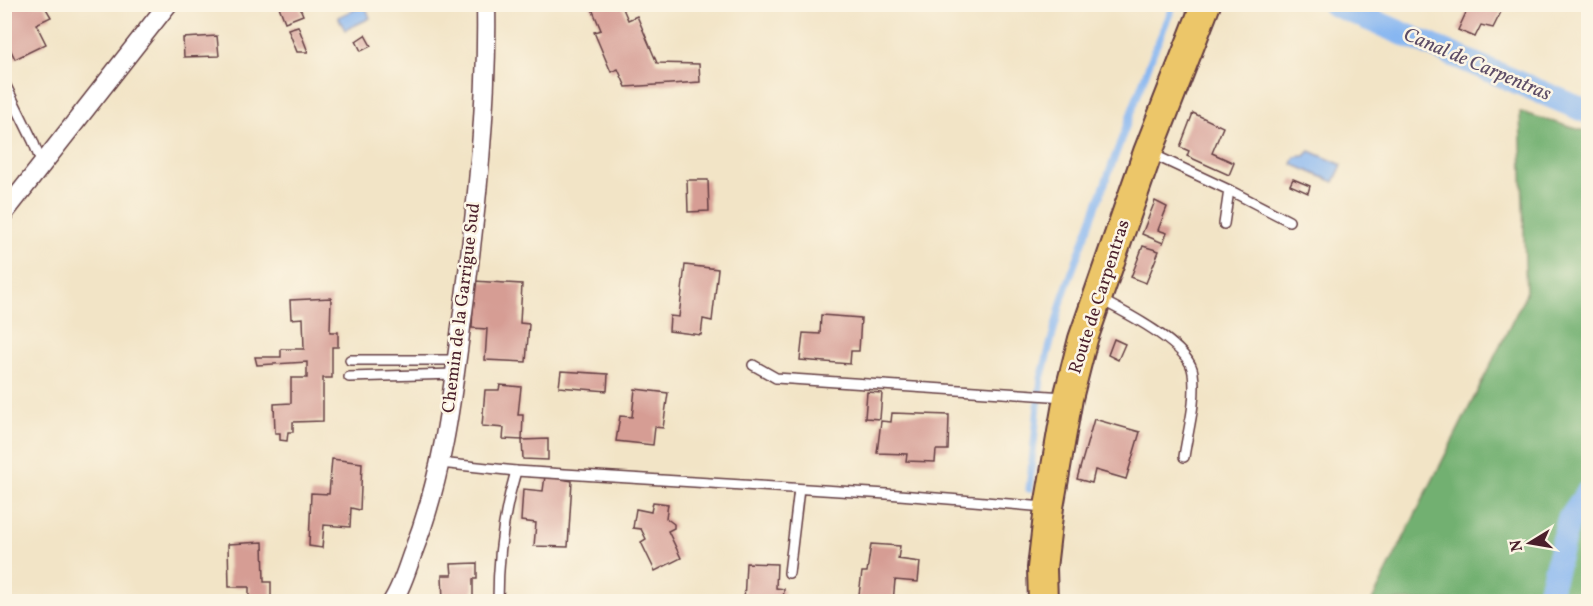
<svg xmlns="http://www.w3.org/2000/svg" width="1593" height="606" font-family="Vollkorn,serif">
	<rect width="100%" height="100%" fill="#fcf5e5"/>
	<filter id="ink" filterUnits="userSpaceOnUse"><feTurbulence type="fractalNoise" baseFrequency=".0167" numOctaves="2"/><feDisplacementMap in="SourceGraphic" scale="12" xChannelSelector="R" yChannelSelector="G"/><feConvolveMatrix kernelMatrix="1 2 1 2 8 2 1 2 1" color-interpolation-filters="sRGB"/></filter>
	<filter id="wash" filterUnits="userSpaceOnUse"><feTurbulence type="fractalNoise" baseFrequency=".008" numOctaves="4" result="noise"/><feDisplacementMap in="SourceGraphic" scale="24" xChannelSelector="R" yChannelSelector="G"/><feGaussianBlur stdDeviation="1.35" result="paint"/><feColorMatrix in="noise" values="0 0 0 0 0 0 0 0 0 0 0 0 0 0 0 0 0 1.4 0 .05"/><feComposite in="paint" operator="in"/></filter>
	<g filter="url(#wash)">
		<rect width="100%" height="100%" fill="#f2e4c6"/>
		<!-- forest -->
		<path fill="#72b071" stroke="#5e684e" stroke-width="1.5" d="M1520,112l68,20v469h-216l154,-307z"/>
		<!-- water -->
		<g fill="#86b6f1" stroke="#686a8e" stroke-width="1.5">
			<path d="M365,5l5,13 -25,12 -7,-13z"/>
			<path d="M1310,151l32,14 -8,17 -42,-18 3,-7 10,-1z"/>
		</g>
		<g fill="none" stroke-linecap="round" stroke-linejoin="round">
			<!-- stream -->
			<path stroke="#86b6f1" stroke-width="7" d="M1029,489l12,-110 22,-83 90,-242 21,-50"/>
			<!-- canal -->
			<g stroke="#86b6f1" stroke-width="24">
				<path d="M1333,4l255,108"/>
				<path d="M1547,602l22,-83 19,-27"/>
			</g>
		</g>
		<g id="blocks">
			<!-- building -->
			<g fill="#d69d94">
				<path d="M278,4h29l-7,4 3,7 -18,7z"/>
				<path d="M590,4h31l7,16 9,-4 20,47 42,1 1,18 -74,5 -8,-18 -7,3 -17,-40 7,-2z"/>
				<path d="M1470,4h35l-12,24 -12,-3 -6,12 -17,-7z"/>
				<path d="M4,5h40l7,12 -15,7 10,20 -31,15 -11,-23z"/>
				<path d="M298,26l10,26h-11l-9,-23z"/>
				<path d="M365,35l6,11 -10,5 -5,-10z"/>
				<path d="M217,36l2,20 -35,1 -1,-19z"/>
				<path d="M1193,113l30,14 -11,26 22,10 -5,12 -42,-19 2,-5 -9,-4z"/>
				<path d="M1293,179l17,7 -2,7 -18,-8z"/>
				<path d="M687,180h21l1,31 -21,1z"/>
				<path d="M1155,201l12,6 -9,23 9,3 -4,10 -21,-9z"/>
				<path d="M1143,246l16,5 -13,32 -15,-6z"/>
				<path d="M685,265l33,4 -6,52 -9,-2 -2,16 -32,-4 1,-15 9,1z"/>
				<path d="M474,281l48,3 -2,39 9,1 -3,38 -41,-2 2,-31 -15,-1z"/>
				<path d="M331,298l-1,34h8v15h-6v31h-9v43l-30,1v10h-5l-1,9 -7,-1v-7h-5l-1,-29 17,-1v-25h16v-16l-50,3 -2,-8h26v-8h23l-1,-31 -12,1 -1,-19z"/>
				<path d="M821,315l40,3 -2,33h-8l-1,13 -50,-4 3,-27 17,1z"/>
				<path d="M1114,339l11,5 -7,16 -10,-5z"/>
				<path d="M561,371l47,3 -1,17 -48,-4z"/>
				<path d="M500,385l21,2 -3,28h5l-1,25 -19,-1 1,-11 -22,-2 3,-36h14z"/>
				<path d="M635,389l33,4 -5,35 -8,-1 -2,18 -37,-4 4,-25 12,1z"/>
				<path d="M867,392l15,1 -2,26 -15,-1z"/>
				<path d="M892,413l57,2 -1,35h-12l-1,12 -29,-1 1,-7 -30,-1 4,-32 10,1z"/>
				<path d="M1094,419l46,13 -14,47 -31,-9 -3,13 -15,-4z"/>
				<path d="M548,439v21l-25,-1 -1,-19z"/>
				<path d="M332,459l30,4 -2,47 -9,-2 -1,19 -26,-2 -2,23 -13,-2 2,-53 18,1z"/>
				<path d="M545,476l27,5 -4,66 -34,-1 2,-23 -15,-2 2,-32 20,2z"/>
				<path d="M653,502l15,2 -2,14 8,6v4l-6,3 13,27 -26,13 -14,-29 5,-3 -5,-10 -8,-1 3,-19 15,3z"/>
				<path d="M263,542l1,40h7v16h-22v-11h-20l-1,-43z"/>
				<path d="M871,544l29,2 -2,13 22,3 -2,20 -23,-2 -2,22h-35l4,-30h5z"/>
				<path d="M477,563v16h-4v23h-30l-1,-27h10l-1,-11z"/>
				<path d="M746,563l31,1 -1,24 8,1 -1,13h-39z"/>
			</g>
		</g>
	</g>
	<g filter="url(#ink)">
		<use href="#blocks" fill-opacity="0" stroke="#633d42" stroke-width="1.5"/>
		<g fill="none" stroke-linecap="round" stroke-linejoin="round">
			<!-- lane casing -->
			<g stroke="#633d42" stroke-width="12">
				<g id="lane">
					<path d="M4,82l29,59 9,24"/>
					<path d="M1150,153l79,37 -5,34"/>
					<path d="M1229,190l60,31"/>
					<path d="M1099,299c24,12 91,46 94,74 4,27 -5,57 -9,84"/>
					<path d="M350,360h107"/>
					<path d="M753,365l23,13 289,19"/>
					<path d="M349,377l106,-3"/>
					<path d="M440,463l76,8 371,23 158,13"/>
					<path d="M789,573l10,-84"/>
					<path d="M498,602c0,-46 5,-88 18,-131"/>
				</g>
			</g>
			<!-- street casing -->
			<g stroke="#633d42" stroke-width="21">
				<g id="street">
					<path d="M4,213l164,-209"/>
					<path d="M392,602c10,-15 15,-34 21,-50 31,-79 39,-157 50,-240 13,-100 25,-207 23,-308"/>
				</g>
			</g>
			<!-- primary casing -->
			<g stroke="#633d42" stroke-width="32">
				<path id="primary" d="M1043,602l-1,-34 7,-61 19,-109 15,-59 65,-187 58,-148"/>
			</g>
			<!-- lane -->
			<use href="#lane" stroke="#fff" stroke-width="9"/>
			<!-- street -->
			<use href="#street" stroke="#fff" stroke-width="18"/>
			<!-- primary -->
			<use href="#primary" stroke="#ecc669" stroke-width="28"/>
		</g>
	</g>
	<g text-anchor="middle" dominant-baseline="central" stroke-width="5" stroke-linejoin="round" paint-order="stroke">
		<!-- street labels -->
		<g font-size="18" fill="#4a1f2b" stroke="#fcf5e5">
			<text transform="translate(1100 297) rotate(-72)">Route de Carpentras</text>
			<text transform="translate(462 308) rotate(-83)">Chemin de la Garrigue Sud</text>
		</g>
		<!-- water labels -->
		<g font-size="20" font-style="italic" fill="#5c4c66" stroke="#fcf5e5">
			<text transform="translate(1477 65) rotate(23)">Canal de Carpentras</text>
		</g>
	</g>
	<!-- margin -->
	<rect width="1593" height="606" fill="none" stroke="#fcf5e5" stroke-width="24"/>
	<!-- north arrow -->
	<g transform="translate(1530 543) rotate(259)" stroke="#fcf5e5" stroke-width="4.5" paint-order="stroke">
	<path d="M0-4.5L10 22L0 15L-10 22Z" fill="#4a1f2b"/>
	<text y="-9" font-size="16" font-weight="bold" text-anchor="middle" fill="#4a1f2b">N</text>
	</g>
</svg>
